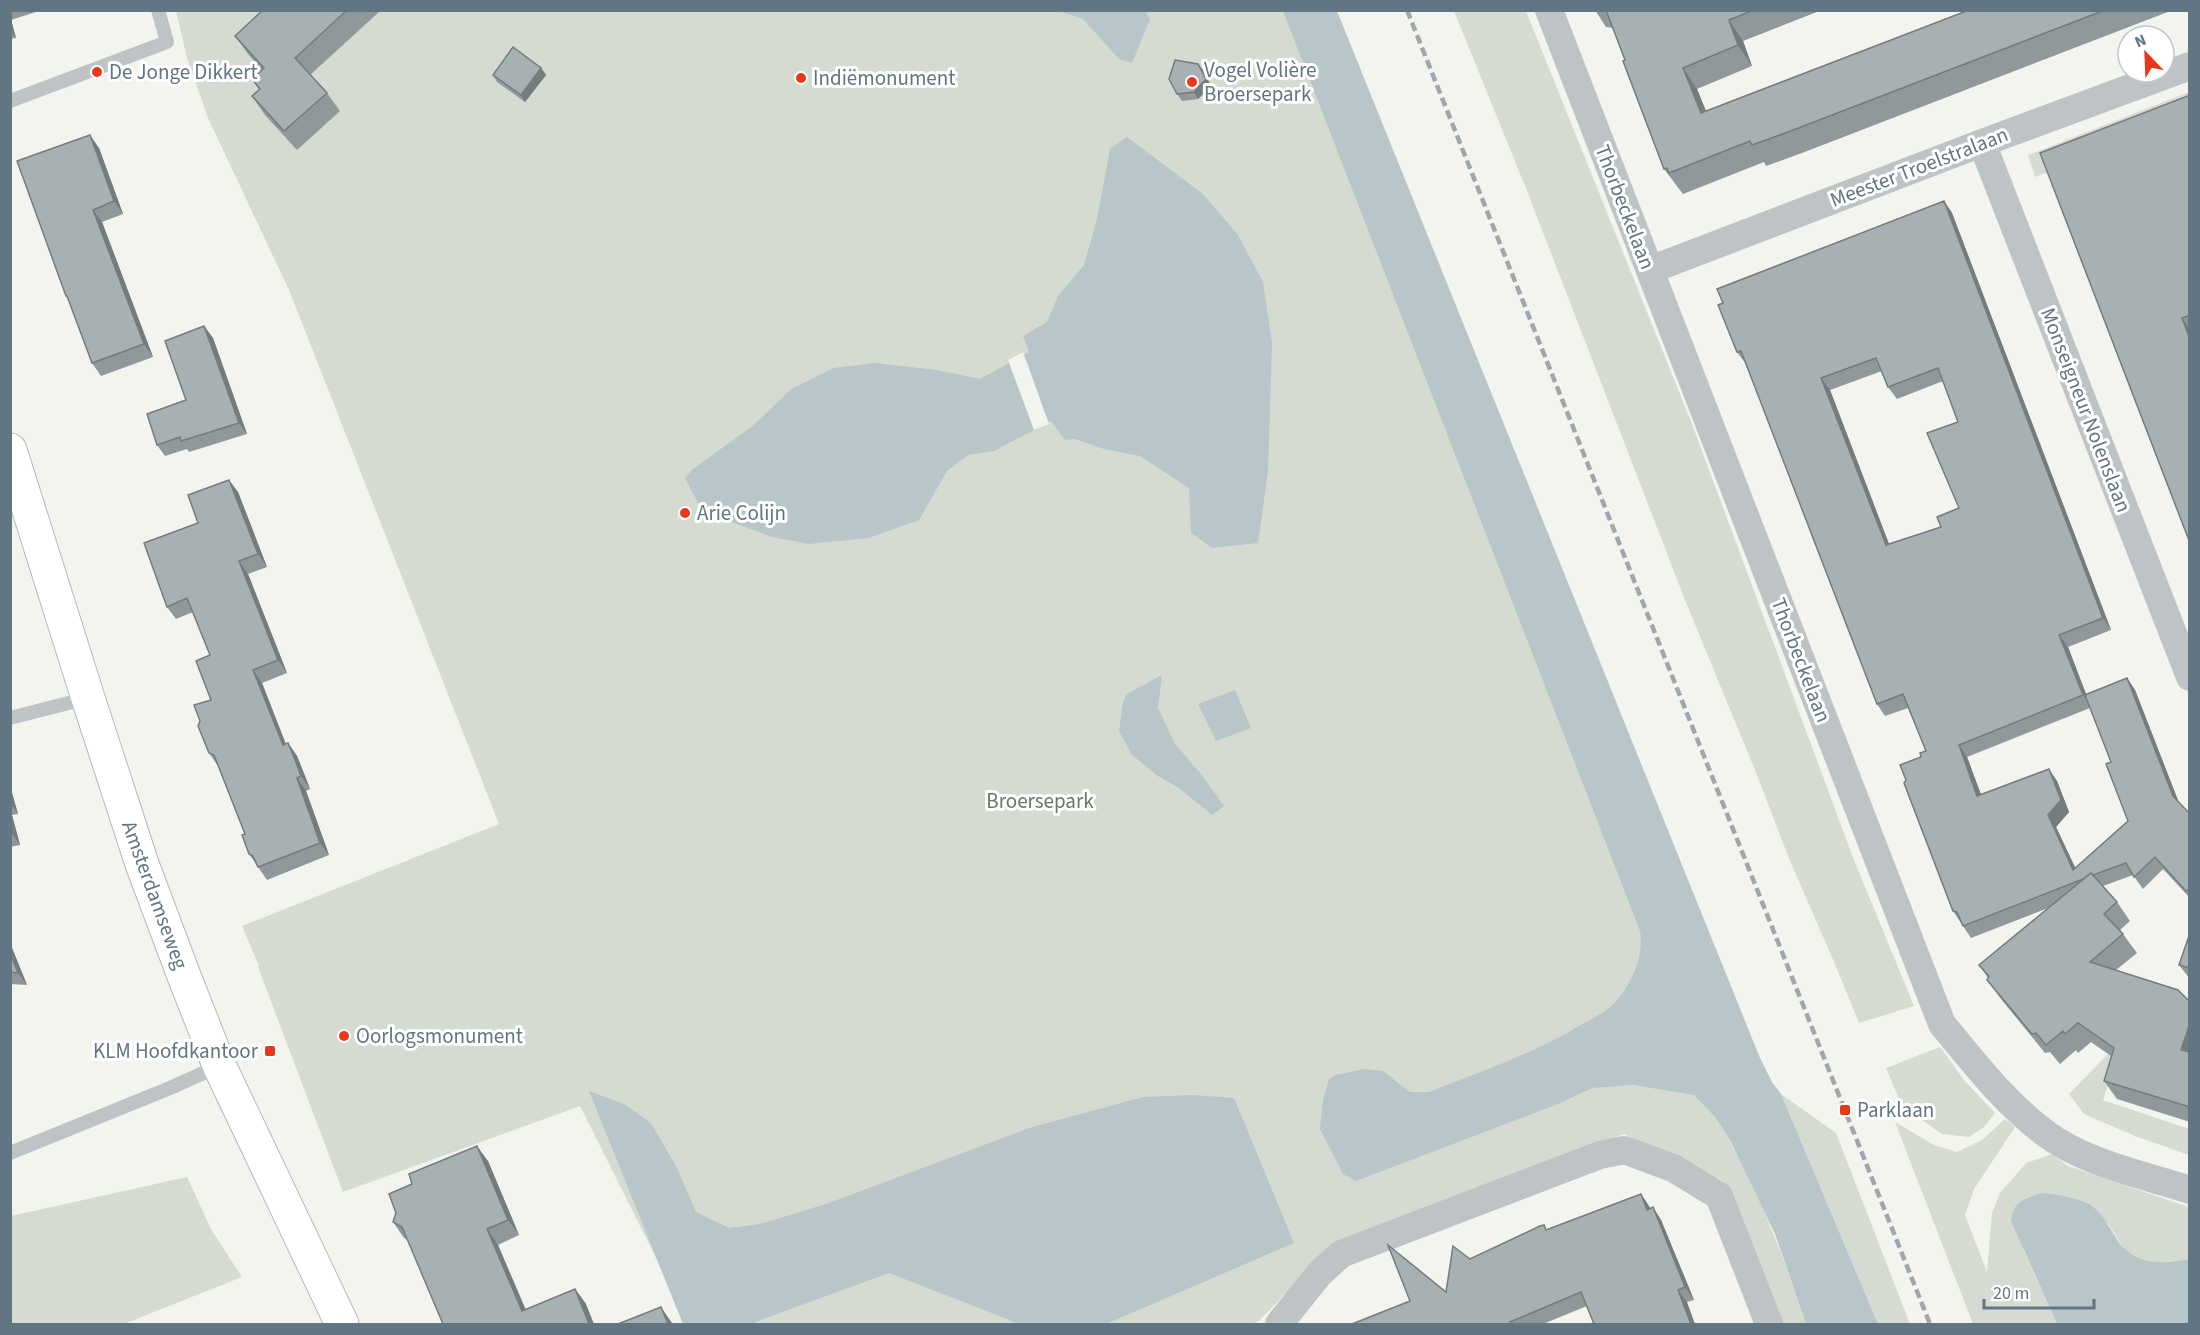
<svg xmlns="http://www.w3.org/2000/svg" width="2200" height="1335" font-family="'Source Sans 3',sans-serif">
	<rect width="100%" height="100%" fill="#f4f4ef"/>
	<!-- green -->
	<g fill="#d5dbd0">
		<path d="M176,11h1121l424,1115c38,62 62,131 85,198h-26l-57,-143 -99,-47 -245,92 -91,65 -29,30 -8,3h-562l-109,-218 -237,86 -85,-225 1,-1 -17,-40 257,-102 -210,-534 -81,-172 -21,-60z"/>
		<path d="M1454,11h72l166,413 162,436 60,146 -55,17 -24,-59 -45,-103 -33,-86 -72,-175 -158,-409z"/>
		<path d="M2189,92v25l-154,60 -7,-22z"/>
		<path d="M1940,1047l24,33 31,33 -11,14 -15,10 -27,-3 -40,-28 -16,-38z"/>
		<path d="M2108,1054l8,6 -13,40 86,29v26l-54,-19 -51,-22 -15,-20z"/>
		<path d="M1781,1094l55,39 74,191h-32z"/>
		<path d="M2005,1119l10,8 -41,62 -9,26 22,57 5,-59 8,-20 26,-30 26,-9 16,12 121,41v52c-14,3 -42,6 -55,-2 -12,-7 -19,-23 -26,-34l-85,26 34,75h-84l-78,-202 39,23 23,7 25,-12z"/>
		<path d="M187,1177l24,52 31,48 -118,47h-113v-108z"/>
	</g>
	<!-- water -->
	<g fill="#b8c6c9">
		<path d="M1058,11h87l5,8 -18,44 -13,-4 -36,-40z"/>
		<path d="M1283,11h54l423,1047 12,24 9,12 97,230h-72l-31,-90 -44,-92 -15,-24 -22,-23 -60,-10 -42,3 -34,16 -202,77 -13,-7 -23,-45 3,-29 6,-21 6,-4 30,-6 18,2 27,21h19c53,-21 107,-39 155,-69 8,-4 17,-9 24,-14 20,-17 37,-51 32,-78z"/>
		<path d="M1127,137l76,57 35,41 25,47 9,61 -4,129 -10,71 -46,5 -21,-15 -2,-45 -49,-32 -36,-7 -29,-10 -10,1 -14,-19 -57,30 -26,4 -21,16 -28,49 -50,18 -60,6 -37,-7 -59,-22 -8,-13 -7,1 -13,-25 8,-9 61,-44 37,-36 43,-21 40,-5 63,7 43,9 49,-27 -6,-16 24,-14 11,-26 26,-31 13,-46 13,-70z"/>
		<path d="M1162,675l-4,33 17,36 26,30 23,32 -12,9 -33,-27 -21,-12 -26,-21 -13,-24 4,-29 4,-8z"/>
		<path d="M1235,690l16,38 -35,13 -18,-37z"/>
		<path d="M589,1091l35,13 27,19 25,43 20,46 33,16 31,-4 69,-21 200,-75 114,-31 50,-2 41,3 60,145 -188,81h-86l-131,-51 -139,51h-67z"/>
		<path d="M2042,1193c15,2 37,4 50,13 13,10 19,25 28,38 19,22 43,20 69,15v65h-132l-46,-103c3,-21 12,-21 31,-28z"/>
	</g>
	<!-- pier -->
	<path fill="#f4f4ef" d="M1023,352l26,72 -15,6 -26,-70z"/>
	<g fill="none" stroke-linecap="round" stroke-linejoin="round">
		<!-- secondary casing -->
		<g stroke="#b3b9bd" stroke-width="35">
			<path id="secondary" d="M10,450l78,248 54,166 42,112 35,89 123,259"/>
		</g>
		<!-- service -->
		<g stroke="#bec4c6" stroke-width="14">
			<path d="M10,101l157,-59 -9,-32"/>
			<path d="M10,718l78,-20"/>
			<path d="M10,1153l160,-65 49,-22"/>
		</g>
		<!-- minor -->
		<g stroke="#bec4c6" stroke-width="28">
			<path d="M1549,10l393,1014c32,39 63,79 103,109 39,30 99,42 145,57"/>
			<path d="M1982,143l208,534"/>
			<path d="M1650,270l332,-127 208,-77"/>
			<path d="M1279,1324l41,-51 21,-19 259,-99 24,-5 49,18 46,28 50,128"/>
		</g>
		<!-- secondary -->
		<use href="#secondary" stroke="#fff" stroke-width="33"/>
		<!-- rail -->
		<path stroke="#9fa7ac" stroke-width="4.5" stroke-dasharray="9 4.5" stroke-linecap="butt" d="M1407,10l523,1314"/>
	</g>
	<!-- wall -->
	<g fill="#90989b" fill-rule="evenodd">
		<path d="M10,10h32l-31,10 5,18 -6,1z"/>
		<path d="M263,10h115l1,2 -69,63 17,18 13,18 -43,39 -32,-35 -13,-19 7,-6 -7,-11 10,-9 -14,-16 -13,-18z"/>
		<path d="M1595,10h227l-79,31 9,25 -55,23 9,22 263,-101h204l-371,143 -36,13 -2,-4 -81,32 -19,-25 -51,-141 -7,-1z"/>
		<path d="M1198,64l5,6 8,16 -13,13 -16,2 -5,-7z"/>
		<path d="M541,68l5,7 -21,27 -28,-20 -4,-7z"/>
		<path d="M2190,95v448l-150,-390z"/>
		<path d="M99,148l24,66 -21,8 51,135 -52,19 -9,-13 -23,-61 -3,-6z"/>
		<path d="M1944,201l8,12 159,417 -43,17 18,47 41,-16 8,12 44,113 11,11v84l-27,-29 -20,20 -10,-14 -30,11 14,16 13,19 -10,9 17,23 -21,17 74,32v120l-73,-23 -13,-18 7,-25 -20,-14 -13,11 -2,-3 -16,14 -10,-12 -5,1 -44,-54 -14,-19 1,-2 -9,-13 69,-57 -77,30 -18,-27 -47,-131 15,-23 5,-6 -18,-43 -23,8 -8,-12 -131,-340 -9,-12zM1882,371l6,16 9,12 46,-18 15,41 1,86 -18,19 -52,17 -59,-154zM2090,708l21,54 17,59 -53,47 -19,-41 13,-15 -12,-31 -76,14 -14,-38z"/>
		<path d="M204,326l9,12 34,96 -58,18 -2,-3 -22,7 -8,-11 29,-45z"/>
		<path d="M238,492l29,75 -19,7 39,99 -25,10 24,61 2,-1 9,13 7,17 6,16 -4,2 23,64 -62,25 -18,-26 -4,-20 -27,-68 -9,-13 2,-53 -1,-45 -17,-43 -17,7 -9,-12 31,-84z"/>
		<path d="M10,786l8,28 -6,1 8,30 -10,2z"/>
		<path d="M2190,933v46l-11,-14z"/>
		<path d="M10,943l17,42 -17,-1z"/>
		<path d="M488,1161l31,74 -21,10 27,65 50,-21 11,15 -143,20 -35,-84 -4,-2 -11,-16z"/>
		<path d="M1641,1194l9,14 11,12 33,80 -7,2 -100,4 -44,18h-191l94,-32 24,-33 74,-34 3,5z"/>
	</g>
	<!-- shaded-wall -->
	<g fill="#757c7e">
		<path d="M10,20h1l5,18 -6,-9z"/>
		<path d="M1729,20l14,21 9,25 -14,-21z"/>
		<path d="M1198,64l5,6 8,16 -13,13 -4,-7z"/>
		<path d="M541,68l5,7 -21,27 -4,-7z"/>
		<path d="M1683,68l14,21 18,45 -14,-21z"/>
		<path d="M90,135l9,13 24,66 -9,-13z"/>
		<path d="M1944,201l8,12 159,417 -8,-12z"/>
		<path d="M93,210l9,12 51,135 -9,-13z"/>
		<path d="M2182,318l8,11v10z"/>
		<path d="M204,326l9,12 34,96 -8,-11z"/>
		<path d="M1821,378l9,12 64,167 -8,-12z"/>
		<path d="M229,480l9,12 29,75 -9,-13z"/>
		<path d="M239,561l9,13 39,99 -9,-13z"/>
		<path d="M2059,635l9,12 23,60 -8,-12z"/>
		<path d="M253,670l9,13 29,75 -8,-13z"/>
		<path d="M2127,678l8,12 46,118 -8,-12z"/>
		<path d="M288,743l9,13 13,33 -9,-13z"/>
		<path d="M1959,745l8,12 19,51 -9,-12z"/>
		<path d="M2049,769l8,12 12,31 -13,15 26,55 -9,-12 -25,-55z"/>
		<path d="M297,778l9,13 23,64 -9,-12z"/>
		<path d="M10,786l8,28 -8,-11z"/>
		<path d="M10,812l2,3 8,30 -10,-14z"/>
		<path d="M10,943l17,42 -9,-12 -8,-20z"/>
		<path d="M2190,1023v39l-9,-12z"/>
		<path d="M477,1146l11,15 31,74 -11,-15z"/>
		<path d="M1641,1194l8,12 7,16 -9,-12z"/>
		<path d="M1653,1207l8,13 33,80 -9,-13z"/>
		<path d="M487,1229l11,16 34,79 -10,-13z"/>
		<path d="M575,1289l11,15 8,20h-5z"/>
		<path d="M1678,1290l9,12 8,22h-4z"/>
		<path d="M661,1307l11,16 1,1h-5z"/>
	</g>
	<!-- building -->
	<g fill="#a7b1b4" stroke="#757c7e" stroke-width="1.5" fill-rule="evenodd">
		<path d="M263,10h84l-52,48 32,35 -43,38 -32,-35 8,-7 -8,-10 12,-11 -29,-32z"/>
		<path d="M1606,10h148l-25,10 9,25 -55,23 18,45 268,-103h136l-317,122 -36,13 -2,-4 -81,32 -2,-5 -3,1 -41,-108 2,-1z"/>
		<path d="M513,47l28,21 -20,27 -28,-20z"/>
		<path d="M1175,60l23,4 8,15 -12,13 -17,2 -8,-15z"/>
		<path d="M2190,95v220l-8,3 8,21v204l-150,-390z"/>
		<path d="M90,135l24,66 -21,9 51,134 -52,19 -25,-67h-1l-49,-135z"/>
		<path d="M1944,201l159,417 -44,17 24,60 -124,50 18,51 72,-27 12,31 -13,15 25,55 55,-49 -22,-57 5,-2 -26,-67 42,-17 46,118 17,18v74l-4,3 -31,-34 -21,20 -8,-14 -33,12 -2,-2 -8,6 -120,47 -6,-14 -4,-1 -49,-128 2,-3 -6,-15 21,-8 -1,-4 6,-2 -23,-57 -26,10 -136,-353 -4,1 -19,-47 5,-2 -6,-14zM1876,358l12,29 50,-19 20,54 -31,11 32,75 -22,9 4,10 -55,18 -65,-167z"/>
		<path d="M204,326l35,97 -58,18 -1,-4 -23,8 -10,-31 39,-14 -21,-59z"/>
		<path d="M229,480l29,74 -19,7 39,99 -25,10 30,75 5,-2 7,17 6,16 -4,2 23,65 -62,24 -5,-11 -4,-2 -7,-19 3,-1 -31,-79 -5,-2 -11,-27 2,-5 -6,-16 17,-5 -15,-39 14,-6 -23,-57 -20,9 -23,-64 54,-20 -10,-28z"/>
		<path d="M2091,873l26,29 -13,12 19,20 -33,28 88,28 12,12v21l-9,27 9,2v55l-86,-26 10,-33 -36,-25 -13,11 -2,-3 -17,14 -10,-12 -4,1 -45,-54 2,-4 -10,-11z"/>
		<path d="M2190,933v35l-11,-3z"/>
		<path d="M10,953l8,20 -8,-1z"/>
		<path d="M477,1146l31,74 -21,9 35,82 53,-22 14,35h-146l-41,-97 -9,-5 3,-9 -7,-19 23,-10 -3,-10z"/>
		<path d="M1641,1194l6,16 6,-3 32,80 -7,3 13,34h-97l-13,-32 -71,30 1,2h-159l58,-23 -22,-56 58,47 7,-46 17,13 70,-33 4,-1 2,5z"/>
		<path d="M661,1307l7,17h-50z"/>
	</g>
	<!-- markers -->
	<g fill="#e9371a" stroke="#fff" stroke-width="2">
		<circle cx="97" cy="72" r="6"/>
		<circle cx="801" cy="78" r="6"/>
		<circle cx="1192" cy="82" r="6"/>
		<circle cx="685" cy="513" r="6"/>
		<circle cx="344" cy="1036" r="6"/>
		<rect x="264" y="1045" width="12" height="12" rx="3"/>
		<rect x="1839" y="1104" width="12" height="12" rx="3"/>
	</g>
	<g text-anchor="middle" dominant-baseline="central" stroke-width="6" stroke-linejoin="round" paint-order="stroke">
		<!-- poi labels -->
		<g font-size="21" fill="#617682" stroke="#fff" text-anchor="start">
			<text x="1204" y="70">Vogel Volière<tspan x="1204" dy="24">Broersepark</tspan></text>
			<text x="109" y="72">De Jonge Dikkert</text>
			<text x="813" y="78">Indiëmonument</text>
			<text x="697" y="513">Arie Colijn</text>
			<text x="356" y="1036">Oorlogsmonument</text>
			<text x="258" y="1051" text-anchor="end">KLM Hoofdkantoor</text>
			<text x="1857" y="1110">Parklaan</text>
		</g>
		<!-- street labels -->
		<g font-size="21" fill="#617682" stroke="#fff">
			<text transform="translate(1919 167) rotate(-21)">Meester Troelstralaan</text>
			<text transform="translate(1625 207) rotate(69)">Thorbeckelaan</text>
			<text transform="translate(2086 410) rotate(69)">Monseigneur Nolenslaan</text>
			<text transform="translate(1801 660) rotate(69)">Thorbeckelaan</text>
			<text transform="translate(155 895) rotate(70)">Amsterdamseweg</text>
		</g>
		<!-- park labels -->
		<g font-size="21" fill="#687961" stroke="#fff">
			<text x="1040" y="801">Broersepark</text>
		</g>
	</g>
	<!-- border -->
	<rect width="2200" height="1335" fill="none" stroke="#617682" stroke-width="24"/>
	<!-- north arrow -->
	<g transform="translate(2146 54) rotate(337)"><circle r="28" fill="#ffffff" stroke="#c0c8cd" stroke-width="1.5"/>
	<path d="M0-4.5L10 22L0 15L-10 22Z" fill="#e9371a"/>
	<text y="-9" font-size="16" font-weight="bold" text-anchor="middle" fill="#617682">N</text>
	</g>
	<!-- scale -->
	<path d="M1984 1299v9h110v-9" fill="none" stroke="#617682" stroke-width="3"/>
	<text x="1993" y="1299" font-size="18" fill="#617682" stroke="#ffffff" stroke-width="4.5" paint-order="stroke">20 m</text>
</svg>
